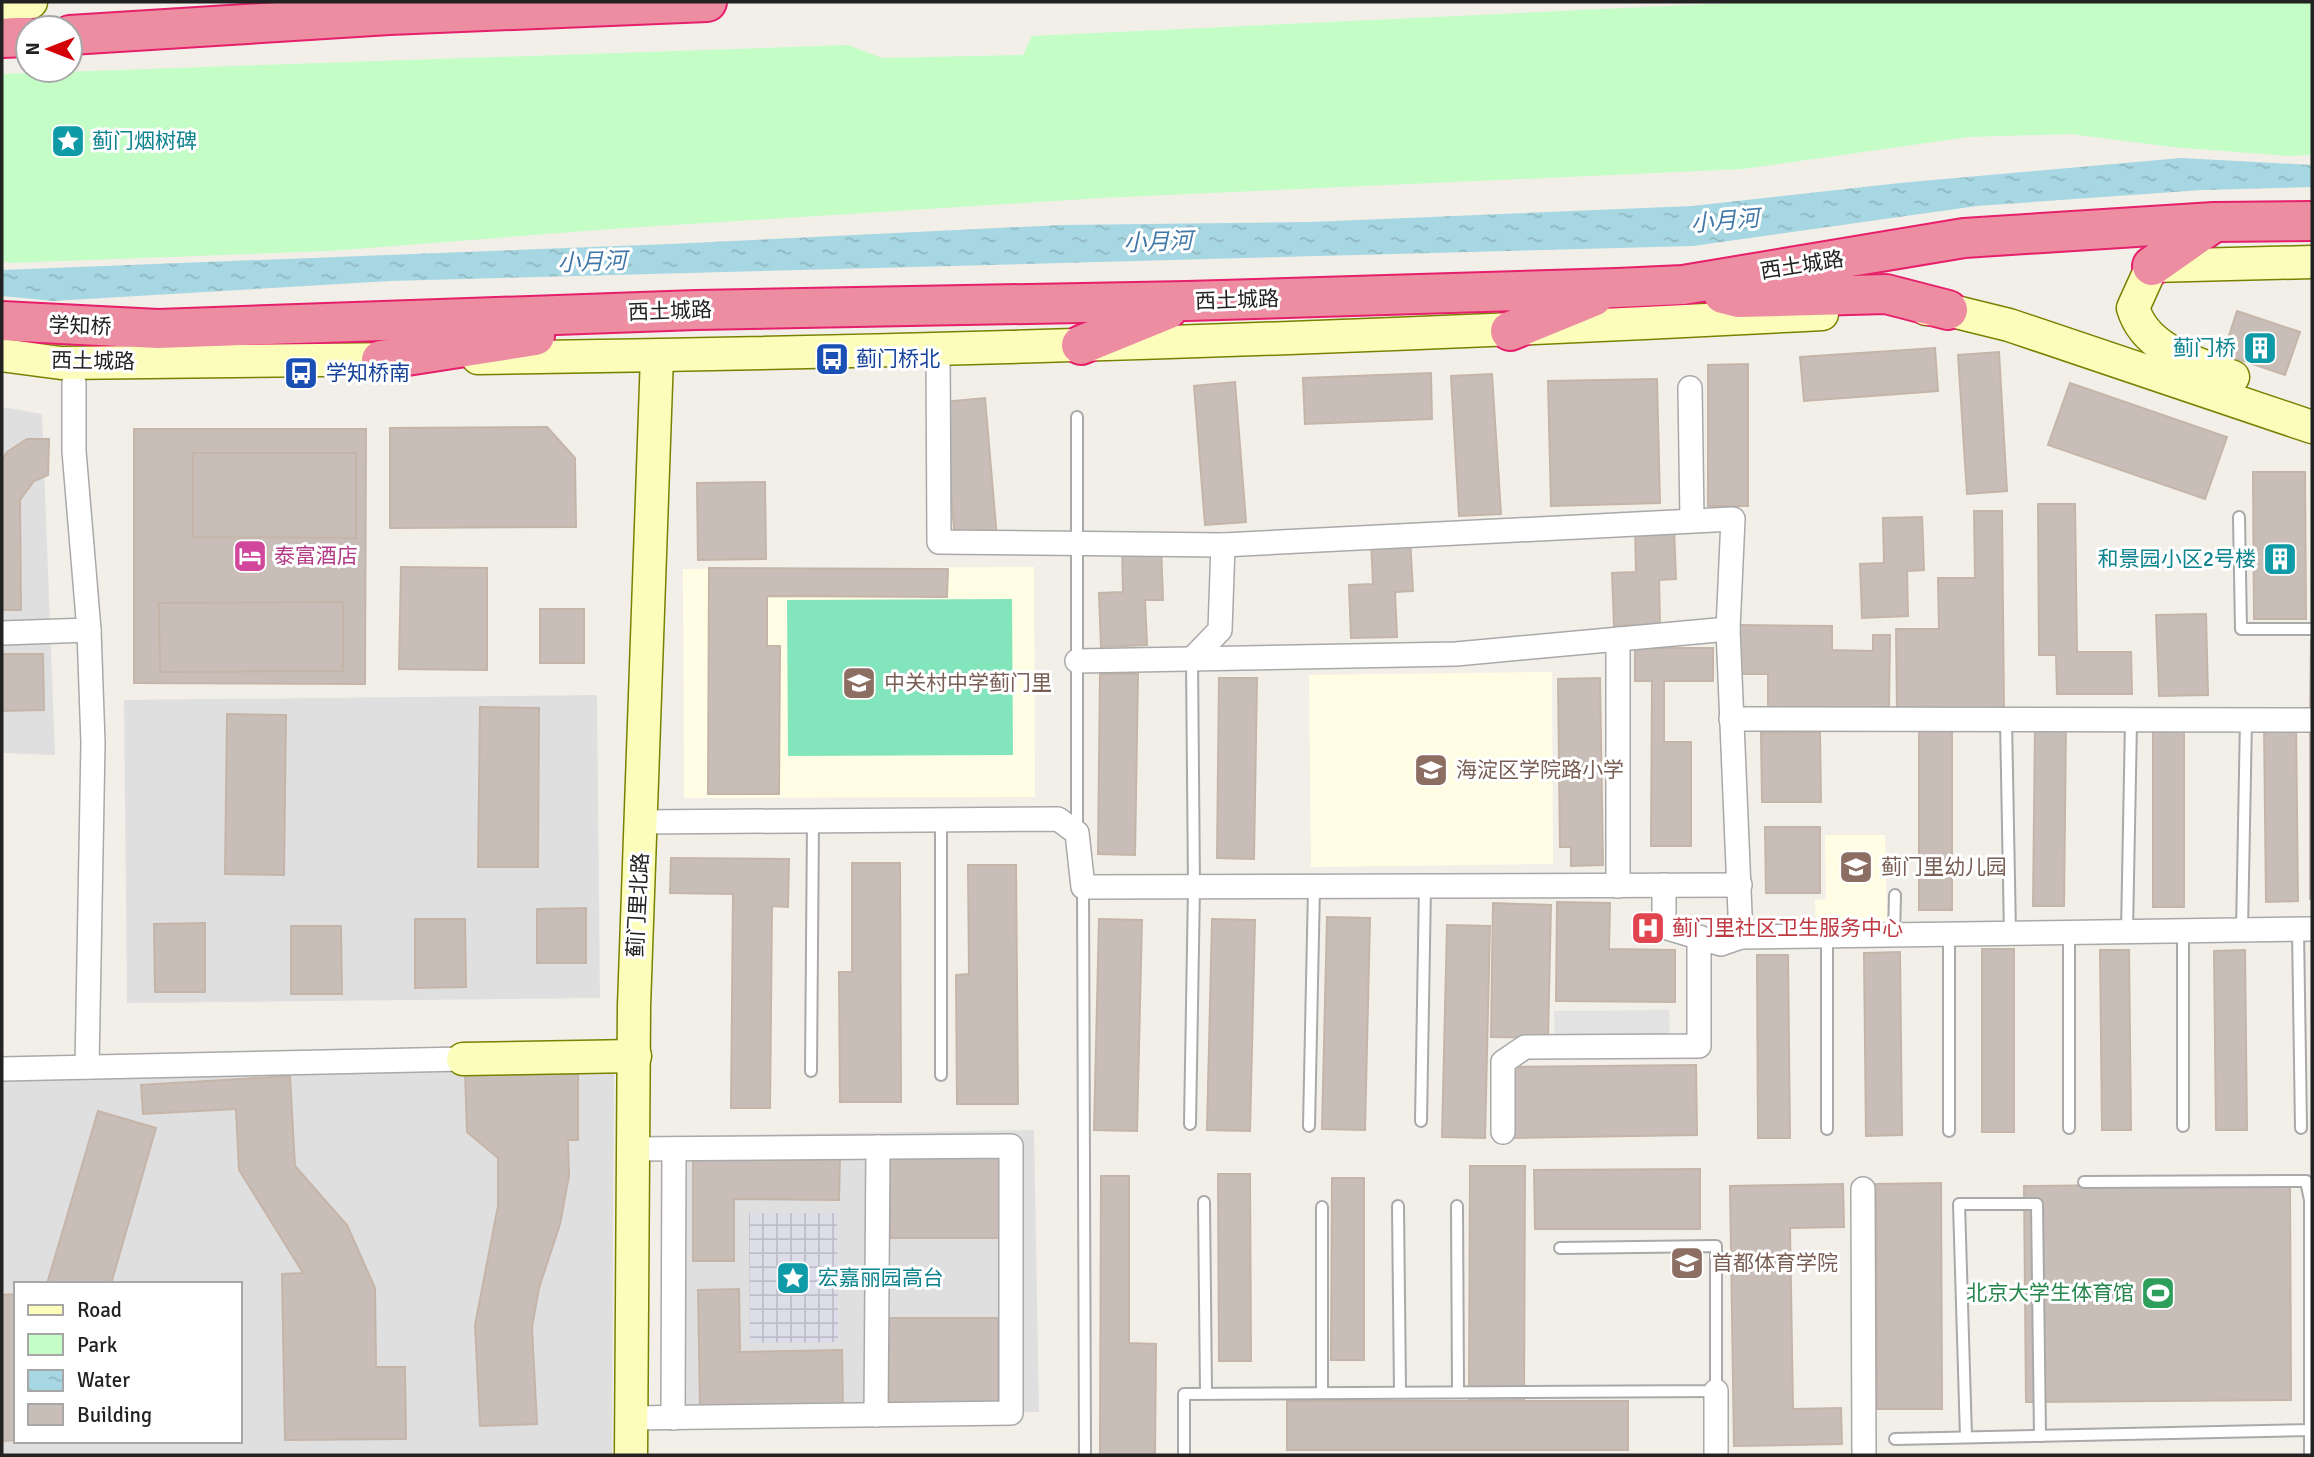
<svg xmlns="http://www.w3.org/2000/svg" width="2314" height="1457" font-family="Signika,'Noto Sans SC',sans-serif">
	<defs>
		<pattern id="plaza-grid" width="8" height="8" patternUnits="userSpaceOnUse" patternTransform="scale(1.75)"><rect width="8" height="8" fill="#dcdde9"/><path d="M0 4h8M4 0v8" fill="none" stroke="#bcbdc8"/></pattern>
		<pattern id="water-ripples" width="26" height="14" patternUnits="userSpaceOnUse" patternTransform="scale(1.75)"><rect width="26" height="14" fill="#a7d7e2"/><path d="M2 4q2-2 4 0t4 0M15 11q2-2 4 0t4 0" fill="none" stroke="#8fb8c2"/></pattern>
	</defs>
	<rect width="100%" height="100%" fill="#f2efe8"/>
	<!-- residential -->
	<g fill="#e0dfdf" fill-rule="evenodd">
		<path d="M2,407l40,7 13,341 -53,-2z"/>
		<path d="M597,695l3,303 -473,5 -3,-303z"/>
		<path d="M614,1060l-2,395h-610v-380zM16,1284h224v157h-224z"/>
		<path d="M1034,1130l5,282 -365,6 -5,-282z"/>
	</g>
	<!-- education -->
	<g fill="#fffee5">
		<path d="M1034,567l1,230 -351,1 -1,-229z"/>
		<path d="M1552,672l1,192 -242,3 -2,-192z"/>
		<path d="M1825,835h60l2,92h-71l-1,-27 11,-1z"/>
	</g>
	<!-- park -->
	<path fill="#c5fdc7" d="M1751,2h561v153l-24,1 -116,-9 -102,-13 -101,3 -226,32 -642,29 -490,31 -282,22 -319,12 -8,-2v-187l846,-29 34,13 141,-3 9,-19z"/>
	<!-- pitch -->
	<path fill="#83e5bc" d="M1012,599l1,156 -225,1 -1,-156z"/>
	<!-- parking -->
	<path fill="#e2e2e2" d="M1669,1010l1,28 -115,2 -1,-29z"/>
	<!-- plaza -->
	<path fill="url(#plaza-grid)" d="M749,1213h88l1,129 -88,1z"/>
	<!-- water -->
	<path fill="url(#water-ripples)" d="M2181,158l131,7v22l-110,3 -225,16 -284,40 -1303,35 -337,20 -51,-5v-26l668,-26 391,-19 250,-3 381,-16 208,-23z"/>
	<!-- building -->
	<g fill="#c8beb7" stroke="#c5b5a9" stroke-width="2">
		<path d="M2237,311l63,21 -15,43 -62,-21z"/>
		<path d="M1935,348l3,43 -134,10 -4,-44z"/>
		<path d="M1999,352l8,139 -40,3 -9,-139z"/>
		<path d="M1748,364v142h-40v-141z"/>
		<path d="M1431,373l1,46 -127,5 -2,-46z"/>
		<path d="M1492,374l9,140 -42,2 -8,-140z"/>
		<path d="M1657,379l3,124 -109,3 -3,-125z"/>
		<path d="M1235,382l11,140 -41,3 -11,-139z"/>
		<path d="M2070,383l157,54 -22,62 -157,-54z"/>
		<path d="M985,398l12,140 -42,4 -11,-140z"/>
		<path d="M547,427l28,31 1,69 -186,1v-100z"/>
		<path d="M134,429h232l-1,255 -231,-1z"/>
		<path d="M27,439h22l-1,36 -14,6 -14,19 1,110h-19v-150l5,-8z"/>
		<path d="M193,453h163v85l-163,-1z"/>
		<path d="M2253,472h52l1,147h-52z"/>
		<path d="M765,482l1,77 -68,1 -1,-77z"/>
		<path d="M2038,504h37l2,148h54l1,42h-75l-1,-39h-17z"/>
		<path d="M1974,511h28l2,202 -107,1 -1,-85h43l-1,-51h37z"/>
		<path d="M1922,517l2,53 -17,1 1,45 -46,2 -2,-54 24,-1 -1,-45z"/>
		<path d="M1674,526l2,53 -17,1 1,44 -46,2 -2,-53 24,-1 -1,-45z"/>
		<path d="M1410,538l3,53 -18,1 2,45 -46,1 -2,-53 24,-1 -2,-45z"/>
		<path d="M1161,546l2,54h-18l2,45 -46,2 -2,-54 24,-1 -1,-44z"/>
		<path d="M401,567l86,1v102l-88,-1z"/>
		<path d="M709,568l239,1 -1,28 -180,-1v50h13l-1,148h-71z"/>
		<path d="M343,602v69l-183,1 -1,-69z"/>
		<rect x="540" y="609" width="44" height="54"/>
		<path d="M2206,614l2,81 -49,1 -3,-81z"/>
		<path d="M1740,625l92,1v24l41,1v-16h17l-1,73 -121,-1v-33h-29z"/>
		<path d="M2311,639l1,78h-2z"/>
		<path d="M1635,648h78v33h-49v61h27v104h-40l1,-165h-17z"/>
		<path d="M2,654h41l1,56 -42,1z"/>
		<path d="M1100,674h38l-3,181 -37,-1z"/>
		<path d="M1219,678h38l-3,181 -37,-1z"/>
		<path d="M1600,678l3,187 -32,1v-19h-11l-2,-168z"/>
		<path d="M480,707l59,1 -1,159h-60z"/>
		<path d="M227,714l59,1 -2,160 -59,-1z"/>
		<path d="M2296,722l2,179 -32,1 -2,-179z"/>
		<rect x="2310" y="723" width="2" height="176"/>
		<path d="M2035,724h31l-2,182h-31z"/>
		<path d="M2184,724v183h-31v-182z"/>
		<rect x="1919" y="727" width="33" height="183"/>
		<path d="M1820,732l1,70h-59l-1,-69z"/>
		<path d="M1765,827h55v66h-54z"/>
		<path d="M671,858l118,1 -1,48 -16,-1 -2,202h-39l2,-214 -63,-1z"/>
		<path d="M852,863h48l1,239h-61l-1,-130h13z"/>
		<path d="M968,865h48l2,239h-61l-1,-129 13,-1z"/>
		<path d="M1557,902l53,1 -1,46 66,1v52l-119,-1z"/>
		<path d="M1493,903l58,2 -3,133 -57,-1z"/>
		<path d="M586,908v55h-49v-54z"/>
		<path d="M1327,917l43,1 -5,212 -43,-1z"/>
		<path d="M415,919h50l1,68 -51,1z"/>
		<path d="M1099,919l43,1 -5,211 -43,-1z"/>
		<path d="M1212,919l43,1 -5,211 -43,-1z"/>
		<path d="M205,923v69h-50l-1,-68z"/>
		<path d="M1447,925l43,1 -5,212 -43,-1z"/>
		<path d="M291,926h50l1,68h-51z"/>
		<rect x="1982" y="949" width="32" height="183"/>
		<path d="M2100,950h29l2,180h-29z"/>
		<path d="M2245,950l2,180h-31l-2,-179z"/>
		<path d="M1900,952l2,183 -36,1 -2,-183z"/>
		<path d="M1757,955h31l2,183h-32z"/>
		<path d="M1696,1065l1,70 -189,3v-71z"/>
		<path d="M578,1069v71h-10l1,36 -9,48 -21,64 -7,39 5,97 -57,2 -5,-101 23,-119v-48l-31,-26 -2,-61z"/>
		<path d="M290,1076l5,90 52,59 28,63 1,79h29l1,72 -121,1 -3,-166 21,-1 -64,-103 -3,-61 -93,5 -2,-29z"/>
		<path d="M98,1111l58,17 -45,156h-64z"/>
		<rect x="890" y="1151" width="109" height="87"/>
		<path d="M693,1155l147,1 -1,44 -105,-1v62h-41z"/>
		<path d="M1470,1166h55l-1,235h-55z"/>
		<path d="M1700,1169v60h-165l-1,-59z"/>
		<path d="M1218,1174h32l1,187h-32z"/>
		<path d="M1101,1176h28v167l27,1 -1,111h-55z"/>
		<path d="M1332,1178h32v182h-33z"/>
		<path d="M1941,1183l1,226h-65l-1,-225z"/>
		<path d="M2290,1183l1,217 -265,2 -2,-216z"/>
		<path d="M1843,1184l1,43 -54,1 3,181 48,-1 1,36 -108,2 -4,-260z"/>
		<path d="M739,1289l1,63 102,-2 1,57 -143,2 -2,-119z"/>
		<path d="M16,1294v146l-14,1v-146z"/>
		<path d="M889,1318h109v87l-109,1z"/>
		<rect x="1287" y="1401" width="341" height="49"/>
	</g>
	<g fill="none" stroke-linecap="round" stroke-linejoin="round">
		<!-- lane casing -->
		<g stroke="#a9a9a9" stroke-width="14">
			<g id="lane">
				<path d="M1077,417v416"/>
				<path d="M2239,517l2,112h71"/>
				<path d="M2006,720l4,213"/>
				<path d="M941,820v255"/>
				<path d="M1083,887l2,568"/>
				<path d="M2298,929l3,199"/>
				<path d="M2242,931l4,-212"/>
				<path d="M2069,932v196"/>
				<path d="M2127,932l4,-211"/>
				<path d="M2183,932v194"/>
				<path d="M1949,934v197"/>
				<path d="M1894,935l1,-40"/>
				<path d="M1827,936v193"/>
				<path d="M811,1071l2,-250"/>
				<path d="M1421,1121l4,-235"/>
				<path d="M1190,1124l4,-237 -2,-228"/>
				<path d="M1309,1126l5,-239"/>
				<path d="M1204,1202l2,191"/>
				<path d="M1398,1206l2,185"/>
				<path d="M1457,1206l1,184"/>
				<path d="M1322,1207v186"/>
				<path d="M2310,1430v25"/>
				<path d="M1966,1437l-7,-233h78l3,232"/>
				<path d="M1895,1439l415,-9v-230l-4,-19 -222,1"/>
				<path d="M1184,1455v-61l532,-3v-145l-156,2"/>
			</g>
		</g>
		<!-- street casing -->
		<g stroke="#a9a9a9" stroke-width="26">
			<g id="street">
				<path d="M938,349l1,193 284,3 510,-26 -5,110 13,308"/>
				<path d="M1690,388l2,132"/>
				<path d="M2,633l87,-3 -15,-179v-68"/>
				<path d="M1192,659l28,-29 3,-85"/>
				<path d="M1077,661l379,-7 272,-25"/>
				<path d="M1731,719l581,1"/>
				<path d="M642,822l416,-3 19,14 6,54 657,-2"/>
				<path d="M1664,885v42l57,17 20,-7 571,-8"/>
				<path d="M1618,886v-247"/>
				<path d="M87,1067l6,-324 -4,-113"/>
				<path d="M2,1069l461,-10"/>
				<path d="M1503,1132v-70l22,-15 174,-1v-109"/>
				<path d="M630,1149l381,-3v267l-380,5"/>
				<path d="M1863,1189l1,266"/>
				<path d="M1716,1391v64"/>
				<path d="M876,1415l2,-268"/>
				<path d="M673,1418l1,-269"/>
			</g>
		</g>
		<!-- secondary casing -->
		<g stroke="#788200" stroke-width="35">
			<g id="secondary">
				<path d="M2,3l29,-1"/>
				<path d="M1926,309l22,1 61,15 303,102"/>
				<path d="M2,355l59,8 345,-4"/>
				<path d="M478,358c449,-6 897,-20 1344,-44"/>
				<path d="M2233,377c-38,-15 -87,-26 -100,-69l19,-42 160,-4"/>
				<path d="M463,1059l172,-3"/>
				<path d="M631,1455l3,-449 23,-650"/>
			</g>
		</g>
		<!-- highway casing -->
		<g stroke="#e61f6a" stroke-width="42">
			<g id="highway">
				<path d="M70,35l319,-20 318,-13"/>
				<path d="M2,38l26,-1"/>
				<path d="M2152,266l61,-43"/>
				<path d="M1723,294l16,4 147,-4 62,16"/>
				<path d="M2,321l156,8 538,-19 491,-9 430,-13 66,-3 281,-47 250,-16 98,-1"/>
				<path d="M1510,331l83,-34"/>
				<path d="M1081,345l86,-35"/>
				<path d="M381,360l154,-24"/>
			</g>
		</g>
		<!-- lane -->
		<use href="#lane" stroke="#fff" stroke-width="10"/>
		<!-- street -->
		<use href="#street" stroke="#fff" stroke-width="23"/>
		<!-- secondary -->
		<use href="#secondary" stroke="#fcfdbb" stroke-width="32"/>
		<!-- highway -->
		<use href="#highway" stroke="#ed8da2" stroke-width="38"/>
	</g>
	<!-- icons -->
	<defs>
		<g id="sight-square" transform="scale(1.75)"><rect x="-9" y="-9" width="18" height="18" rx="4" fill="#0f9aa8" stroke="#fff"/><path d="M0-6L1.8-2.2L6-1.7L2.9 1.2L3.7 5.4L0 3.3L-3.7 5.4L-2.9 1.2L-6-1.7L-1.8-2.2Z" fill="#fff"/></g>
		<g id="building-square" transform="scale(1.75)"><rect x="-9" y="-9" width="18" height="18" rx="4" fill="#0f9aa8" stroke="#fff"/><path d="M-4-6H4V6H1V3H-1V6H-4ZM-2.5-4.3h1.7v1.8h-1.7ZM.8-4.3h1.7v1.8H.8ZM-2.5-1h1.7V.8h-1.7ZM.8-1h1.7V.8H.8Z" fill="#fff"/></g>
		<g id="bus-square" transform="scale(1.75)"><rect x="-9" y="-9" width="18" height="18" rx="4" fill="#1a4fb4" stroke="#fff"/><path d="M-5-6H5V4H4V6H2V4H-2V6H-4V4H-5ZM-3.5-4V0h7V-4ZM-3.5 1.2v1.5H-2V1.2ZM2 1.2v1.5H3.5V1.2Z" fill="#fff"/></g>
		<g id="hotel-square" transform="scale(1.75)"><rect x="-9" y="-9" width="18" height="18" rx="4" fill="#d1479c" stroke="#fff"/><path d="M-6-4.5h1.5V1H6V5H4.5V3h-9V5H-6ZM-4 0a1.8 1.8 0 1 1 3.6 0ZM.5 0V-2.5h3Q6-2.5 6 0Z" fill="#fff"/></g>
		<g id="school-square" transform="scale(1.75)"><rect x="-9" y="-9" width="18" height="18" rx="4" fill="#8d6e63" stroke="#fff"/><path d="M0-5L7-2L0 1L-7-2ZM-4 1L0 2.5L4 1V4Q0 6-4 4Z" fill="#fff"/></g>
		<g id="hospital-square" transform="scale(1.75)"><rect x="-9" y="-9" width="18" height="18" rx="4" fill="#e0444e" stroke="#fff"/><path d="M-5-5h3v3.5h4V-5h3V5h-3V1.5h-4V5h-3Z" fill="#fff"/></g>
		<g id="university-square" transform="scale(1.75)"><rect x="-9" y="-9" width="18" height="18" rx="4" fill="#8d6e63" stroke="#fff"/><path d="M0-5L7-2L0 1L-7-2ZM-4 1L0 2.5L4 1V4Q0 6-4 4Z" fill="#fff"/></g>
		<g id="stadium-square" transform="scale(1.75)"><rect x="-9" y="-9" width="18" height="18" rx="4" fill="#2e9e5b" stroke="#fff"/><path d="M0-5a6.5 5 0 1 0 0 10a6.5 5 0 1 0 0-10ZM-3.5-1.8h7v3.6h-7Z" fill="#fff"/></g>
	</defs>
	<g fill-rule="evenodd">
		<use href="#sight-square" x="68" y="141"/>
		<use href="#building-square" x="2260" y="348"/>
		<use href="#bus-square" x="832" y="359"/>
		<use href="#bus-square" x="301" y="373"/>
		<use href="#hotel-square" x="250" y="556"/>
		<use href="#building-square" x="2280" y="559"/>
		<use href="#school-square" x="859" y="683"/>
		<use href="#school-square" x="1431" y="770"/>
		<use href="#school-square" x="1856" y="867"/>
		<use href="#hospital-square" x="1648" y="928"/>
		<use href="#university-square" x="1687" y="1263"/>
		<use href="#sight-square" x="793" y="1278"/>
		<use href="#stadium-square" x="2158" y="1293"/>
	</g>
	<g text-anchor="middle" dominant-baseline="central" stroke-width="6" stroke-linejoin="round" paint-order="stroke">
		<!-- culture labels -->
		<g font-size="21" fill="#0d838f" stroke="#fff" text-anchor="start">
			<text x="92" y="141">蓟门烟树碑</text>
			<text x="2236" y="348" text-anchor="end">蓟门桥</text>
			<text x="2256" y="559" text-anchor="end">和景园小区2号楼</text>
			<text x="818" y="1278">宏嘉丽园高台</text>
		</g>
		<!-- street labels -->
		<g font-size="21" fill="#222" stroke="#fff">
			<text transform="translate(1802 265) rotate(-9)">西土城路</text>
			<text transform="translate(1237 300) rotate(-2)">西土城路</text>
			<text transform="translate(670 311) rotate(-2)">西土城路</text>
			<text transform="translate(80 326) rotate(2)">学知桥</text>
			<text transform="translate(93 361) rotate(1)">西土城路</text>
			<text transform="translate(638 905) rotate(-87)">蓟门里北路</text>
		</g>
		<!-- transit labels -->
		<g font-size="21" fill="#164399" stroke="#fff" text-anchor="start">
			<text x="856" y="359">蓟门桥北</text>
			<text x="326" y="373">学知桥南</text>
		</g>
		<!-- hotel labels -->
		<g font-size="21" fill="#b23c85" stroke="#fff" text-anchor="start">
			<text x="274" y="556">泰富酒店</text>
		</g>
		<!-- education labels -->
		<g font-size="21" fill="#785e54" stroke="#fff" text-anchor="start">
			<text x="884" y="683">中关村中学蓟门里</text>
			<text x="1456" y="770">海淀区学院路小学</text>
			<text x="1881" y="867">蓟门里幼儿园</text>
			<text x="1712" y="1263">首都体育学院</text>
		</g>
		<!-- health labels -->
		<g font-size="21" fill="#be3a42" stroke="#fff" text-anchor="start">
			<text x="1672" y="928">蓟门里社区卫生服务中心</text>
		</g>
		<!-- leisure labels -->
		<g font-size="21" fill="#27864d" stroke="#fff" text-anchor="end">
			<text x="2134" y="1293">北京大学生体育馆</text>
		</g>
		<!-- water labels -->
		<g font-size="23" font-style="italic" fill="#4278a8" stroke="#fff">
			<text transform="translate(1725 221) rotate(-5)">小月河</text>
			<text transform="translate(1158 242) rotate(-2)">小月河</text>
			<text transform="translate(592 262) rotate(-2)">小月河</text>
		</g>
	</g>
	<!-- border -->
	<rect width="2314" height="1457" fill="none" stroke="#222222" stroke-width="7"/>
	<!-- legend -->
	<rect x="14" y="1282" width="228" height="161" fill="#ffffff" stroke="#a7a7a7" stroke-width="2"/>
	<rect x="28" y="1305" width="35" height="10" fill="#fcfdbb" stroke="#a7a7a7" stroke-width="2"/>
	<text x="77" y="1317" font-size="21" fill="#222222">Road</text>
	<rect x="28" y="1334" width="35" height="21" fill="#c5fdc7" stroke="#a7a7a7" stroke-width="2"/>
	<text x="77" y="1352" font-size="21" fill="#222222">Park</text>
	<rect x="28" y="1370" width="35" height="21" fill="url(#water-ripples)" stroke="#a7a7a7" stroke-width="2"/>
	<text x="77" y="1387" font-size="21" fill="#222222">Water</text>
	<rect x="28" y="1404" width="35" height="21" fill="#c8beb7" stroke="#a7a7a7" stroke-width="2"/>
	<text x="77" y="1422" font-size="21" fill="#222222">Building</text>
	<!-- north arrow -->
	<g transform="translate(49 49) rotate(270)"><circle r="33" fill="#ffffff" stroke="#a7a7a7" stroke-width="2"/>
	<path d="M0-5L12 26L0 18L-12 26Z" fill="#d40007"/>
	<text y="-10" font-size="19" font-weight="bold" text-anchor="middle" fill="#222222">N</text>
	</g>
</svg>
